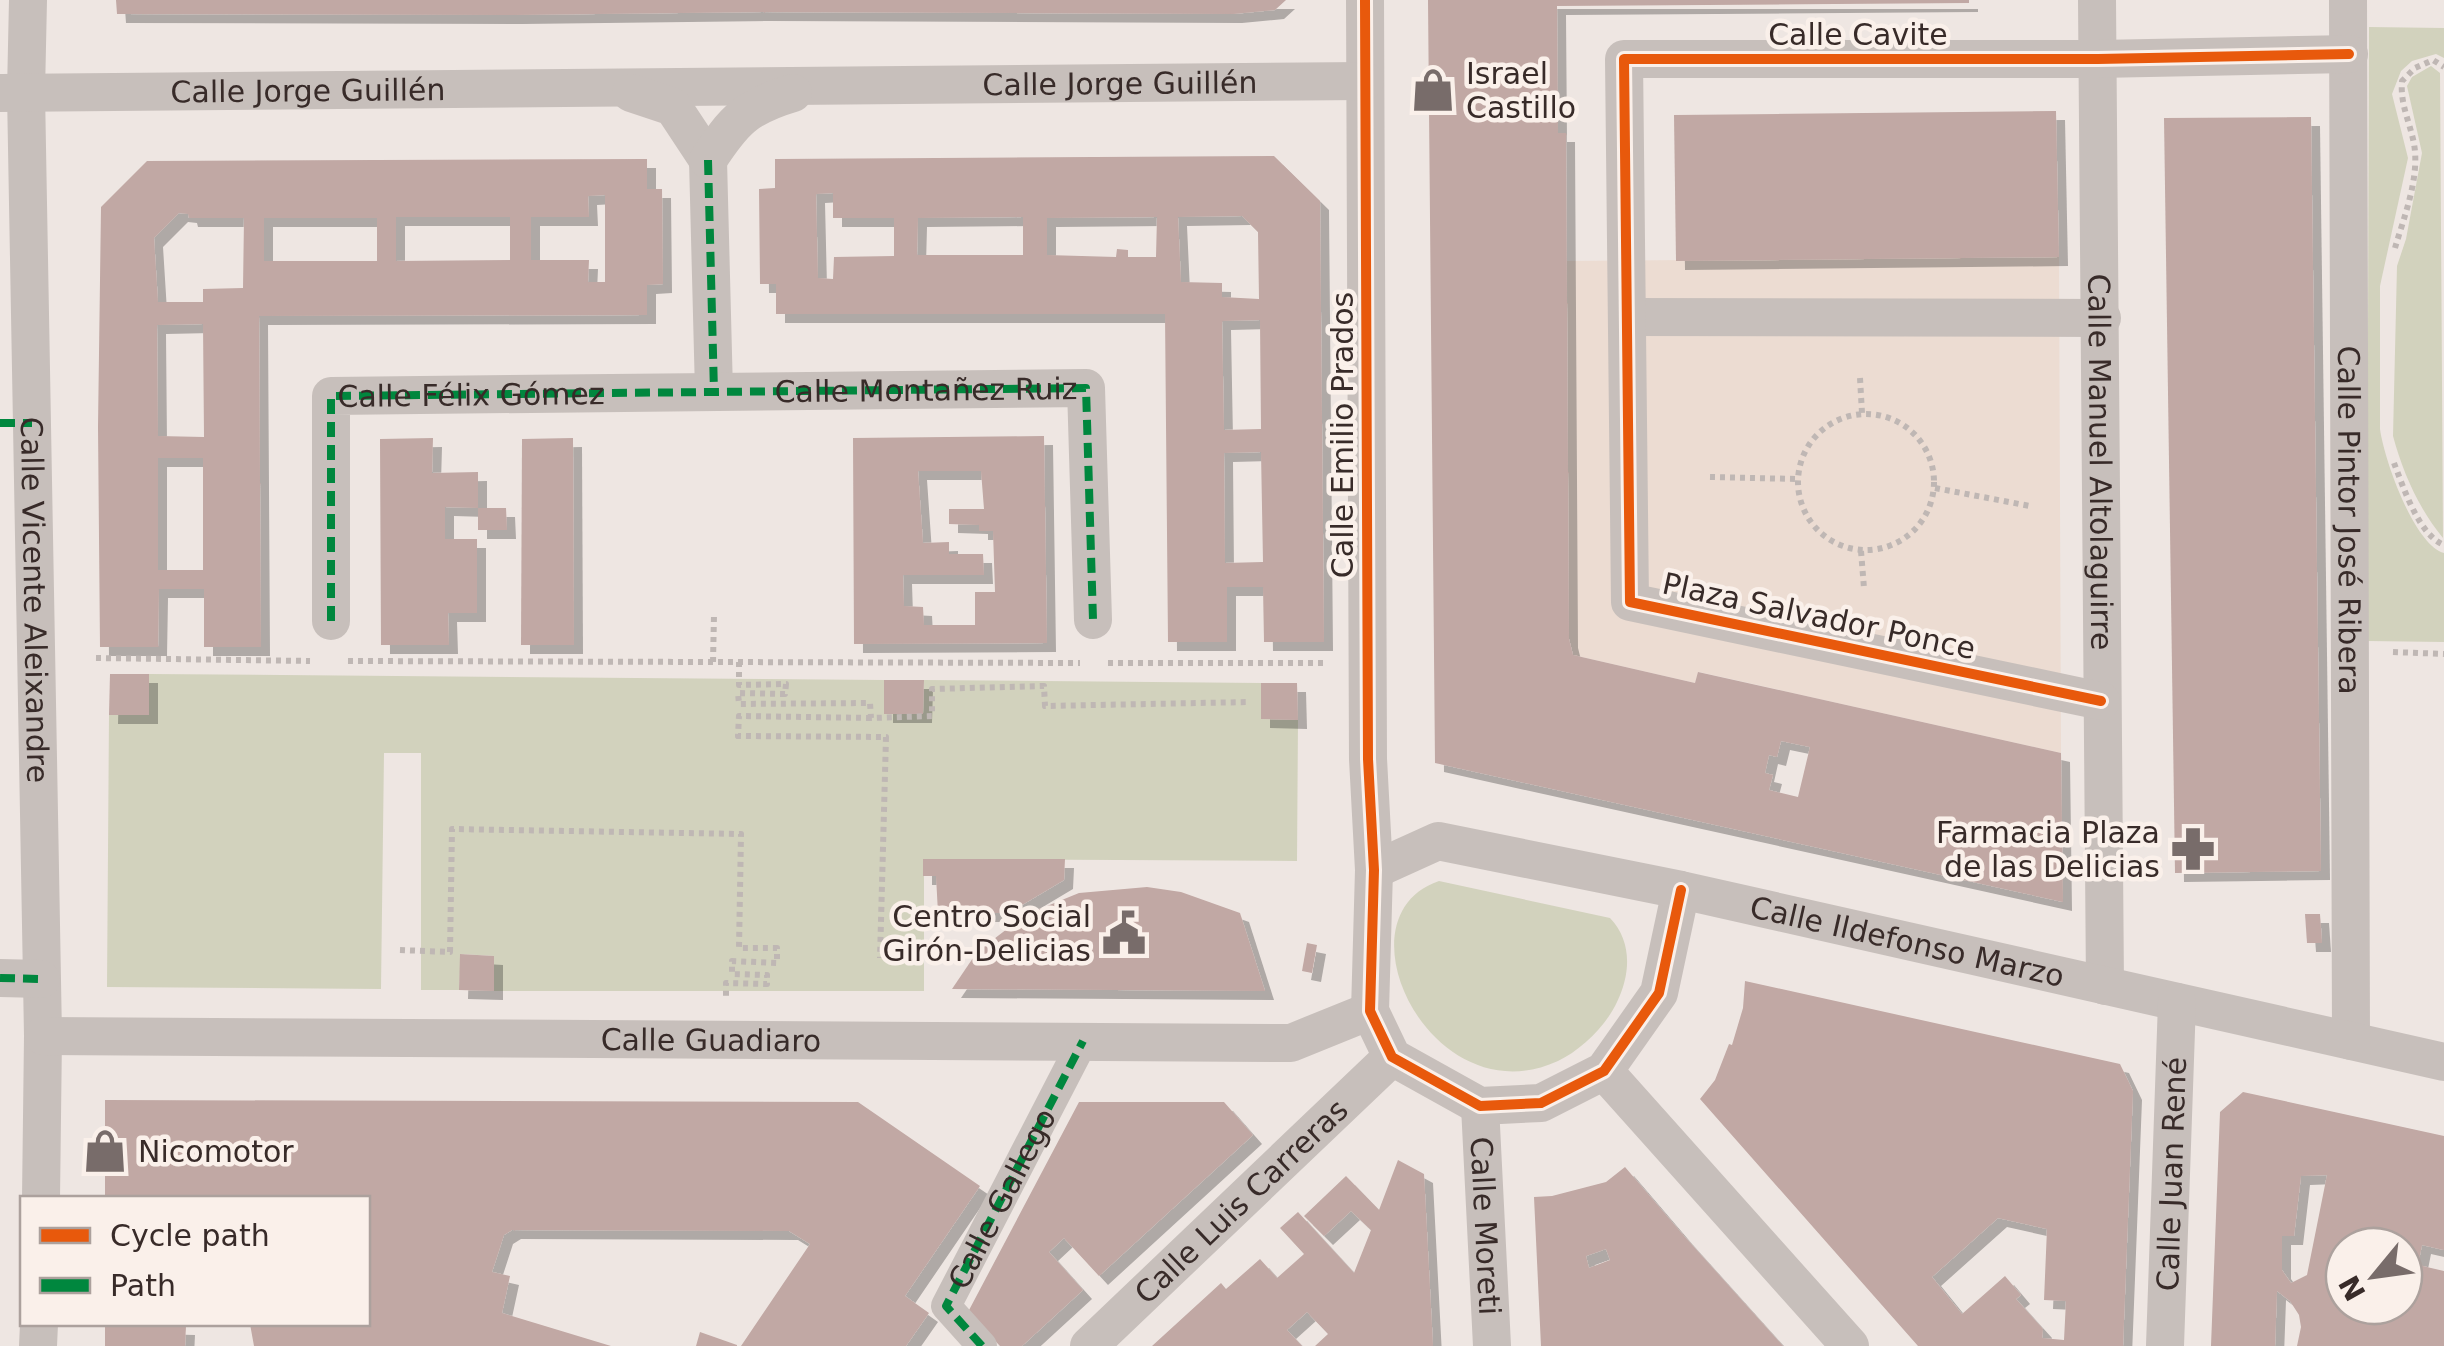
<svg xmlns="http://www.w3.org/2000/svg" width="2444" height="1346" font-family="'DejaVu Sans',sans-serif">
	<defs>
		<filter id="shadow"><feDropShadow dx="9" dy="9" stdDeviation="0" flood-color="#0004"/></filter>
	</defs>
	<rect width="100%" height="100%" fill="#eee6e2"/>
	<!-- green -->
	<g fill="#d2d2bd">
		<path d="M2369,27l75,1v30l-8,-4 -24,7 -11,10 -9,23 16,64 -28,128v143c4,30 34,116 64,124v89l-77,-1z"/>
		<path d="M2431,66l9,7 3,465c-24,-29 -40,-65 -50,-102l4,-170 9,-27 16,-86 -15,-67 5,-9z"/>
		<path d="M149,674l735,6 1,34h38l1,-34 337,3v36l37,1 -1,141 -373,-2v132h-430v-35l-33,-2 -2,36h-38v-237h-37l-3,236 -274,-2 2,-272h40z"/>
		<path d="M1439,881l171,37c22,23 21,55 7,84 -11,24 -36,48 -59,59 -126,58 -225,-144 -119,-180z"/>
	</g>
	<!-- plaza -->
	<path fill="#ecdcd2" d="M2059,257l2,496 -362,-81 -4,11 -122,-28 -4,-16 -2,-378z"/>
	<!-- building -->
	<g fill="#c1a8a4" fill-rule="evenodd" filter="url(#shadow)">
		<path d="M116,0h1170l-11,10 -42,4 -471,-2 -249,3 -396,-1z"/>
		<path d="M1428,0h541v3l-412,3 1,127h8l3,506 4,16 122,28 3,-11 363,81 2,149 -628,-139zM1781,741l29,6 -12,50 -29,-7 4,-15 -8,-2 4,-18 8,2z"/>
		<path d="M2056,111l3,146 -383,4 -2,-146z"/>
		<path d="M2311,117l10,754 -146,2 -11,-755z"/>
		<path d="M1274,156l46,45 4,441h-60l-1,-55h-36v55h-59l-3,-328h-389v-30h-16l-1,-95 16,-1v-29zM833,193v25h61v38l-60,1 -1,22 -15,-1 -2,-84zM1242,216l16,16 1,67 -37,-2v-14l-41,-1 -3,-65zM1023,217v38h-106l1,-37zM1157,217l-1,40h-28v-7l-11,-1 -1,8 -69,-2v-37zM1260,320l1,109 -37,1 -2,-109zM1261,452l2,110 -38,1 -1,-110z"/>
		<path d="M647,159v30h15l1,95 -16,1v30l-388,1 2,331h-57v-58h-45l-1,58h-58l-2,-220 3,-220 46,-46zM605,195v87h-17l1,-22h-58v-43h58l-1,-21zM179,213l9,1 1,4h55l-1,70 -40,1v13h-45l-4,-64zM396,217h114v43l-114,1zM264,218h113v43h-113zM203,324l1,113 -46,-1 -1,-111zM158,458h45v112h-45z"/>
		<path d="M1044,436l3,207 -193,1 -1,-206zM918,471h63l3,38h-35v15l30,1v6h14l2,61h-20v33h-51l-1,-18 -19,-1 -1,-31h81l-1,-21h-34v-12l-26,1z"/>
		<path d="M433,438l-1,35 46,-1v36h28l1,22h-29v-22l-33,-1v32h32v74h-29l1,32h-68l-1,-206z"/>
		<path d="M573,438l1,207h-53l1,-206z"/>
		<path d="M110,674h39v41h-40z"/>
		<path d="M884,680h40l-1,34h-39z"/>
		<path d="M1261,683h36l1,37 -37,-1z"/>
		<path d="M923,859h142l-1,21 -42,25 -18,-1 -1,9h-65l-2,-37h-13z"/>
		<path d="M1147,887l34,5 59,21 25,78 -313,-2 25,-37 48,-37 54,-22z"/>
		<path d="M2305,914h15l2,29h-15z"/>
		<path d="M1307,943l10,2 -5,28 -10,-2z"/>
		<path d="M460,954l34,2v35l-35,-1z"/>
		<path d="M1745,981l375,83 13,27 -10,255h-205l-218,-247 15,-19 14,-36 3,1 11,-37zM1998,1218l49,11 -3,71 22,1 -2,39 -22,-2 1,-9 -27,-30 5,-4 -16,-19 -43,38 -30,-37z"/>
		<path d="M2243,1092l201,44v114l-22,-5 -4,20 26,6v75h-147l4,-19 -2,-12 -9,-14 -13,-10 -2,55h-64l9,-234zM2327,1175l-20,100 -16,8 -9,-13v-34h12l7,-60zM2344,1246h60v60h-60z"/>
		<path d="M105,1100l753,2 122,84 -75,110 24,17 -23,33h-165l69,-102 -21,-13 -277,-1 -8,5 -12,37 18,4 -8,37 109,33h-357l-4,-22h118v-126h-263z"/>
		<path d="M1079,1102h145l29,33 -154,141 -35,-38 -15,14 34,38 -61,56h-22l-32,-34z"/>
		<path d="M1398,1160l26,14 9,172h-118l13,-12 -21,-22 -20,18 15,16h-150l69,-63 5,6 34,-30 17,19 27,-24 -24,-26 18,-16 56,61 17,-43 -20,-19 -27,25 -20,-20 42,-40 33,34z"/>
		<path d="M1625,1167l59,69 99,110h-242l-7,-149 18,-1 54,-14zM1606,1249l4,11 -21,8 -3,-12z"/>
		<path d="M105,1324l81,2 -1,20h-80z"/>
		<path d="M700,1332l37,13v1h-41z"/>
	</g>
	<g fill="none" stroke-linecap="round" stroke-linejoin="round">
		<!-- path -->
		<g stroke="#bfb7b4" stroke-width="6" stroke-dasharray="5 5" stroke-linecap="butt">
			<path d="M2395,248c9,-31 25,-71 19,-104 -4,-22 -14,-39 -12,-63l13,-13 18,-8 11,7"/>
			<path d="M1860,378l2,35"/>
			<circle cx="1866" cy="482" r="68"/>
			<path d="M2394,463c10,26 25,72 50,82"/>
			<path d="M1710,477l87,2"/>
			<path d="M1935,488l95,18"/>
			<path d="M1861,551l3,37"/>
			<path d="M2393,652l51,2"/>
			<path d="M96,658l214,3"/>
			<path d="M348,661l732,2"/>
			<path d="M713,662l1,-47"/>
			<path d="M739,662v23l47,-1 -1,10 -47,-1 1,11 131,-1 1,15 61,-2v-27l112,-3 1,20 205,-4"/>
			<path d="M1108,663h217"/>
			<path d="M871,718l-132,-2 -1,20 148,1 -6,221"/>
			<path d="M400,950l50,2 2,-123 289,5 -2,114h38v15l-45,-2v13l35,1v9l-41,-1v15"/>
		</g>
		<!-- pedestrian -->
		<path stroke="#c7bfbb" stroke-width="30" id="s1" d="M982,1346l-36,-40 137,-265"/>
		<!-- minor -->
		<g stroke="#c7bfbb" stroke-width="38">
			<path id="s2" d="M28,0l-2,92 17,944 -2,162"/>
			<path d="M1365,0l3,759 6,111 -4,141 22,46 88,49 61,-3 63,-32 55,-78 22,-103"/>
			<path id="s3" d="M2097,0l8,986"/>
			<path id="s4" d="M2348,0l3,1041"/>
			<path id="s5" d="M0,93l1365,-12"/>
			<path d="M631,93l42,14 35,53"/>
			<path d="M708,160l6,232"/>
			<path d="M708,160c26,-40 38,-53 85,-67"/>
			<path d="M1627,317l475,1"/>
			<path d="M331,621v-225l755,-8 7,232"/>
			<path d="M2101,701l-471,-99 -6,-543h474l251,-5"/>
			<path id="s6" d="M1374,870l64,-29 243,49 763,172"/>
			<path d="M0,978l41,1"/>
			<path id="s7" d="M43,1036l1248,7 79,-32"/>
			<path d="M1604,1071l246,275"/>
			<path id="s8" d="M1480,1106l12,240"/>
			<path d="M38,1346l1,-22"/>
			<path id="s9" d="M1089,1346l303,-289"/>
			<path id="s10" d="M2165,1346l12,-344"/>
		</g>
		<!-- quiet -->
		<g stroke="#00873e" stroke-width="8" stroke-dasharray="15 8" stroke-linecap="butt">
			<path d="M708,160l6,232"/>
			<path d="M0,423h32"/>
			<path id="s11" d="M331,621v-225l755,-8 7,232"/>
			<path d="M0,978l41,1"/>
			<path d="M982,1346l-36,-40 137,-265"/>
		</g>
		<!-- cycleway casing -->
		<g stroke="#faf0ea" stroke-width="16">
			<g id="cycleway">
				<path d="M1365,0l3,759 6,111 -4,141 22,46 88,49 61,-3 63,-32 55,-78 22,-103"/>
				<path d="M2101,701l-471,-99 -6,-543h474l251,-5"/>
			</g>
		</g>
		<!-- cycleway -->
		<use href="#cycleway" stroke="#e8590c" stroke-width="10"/>
	</g>
	<!-- icons -->
	<defs>
		<g id="shop-bare" transform="scale(3.45)"><path d="M-5-2.5h2.3a2.7 3.5 0 0 1 5.4 0H5L5.5 6h-11ZM-1.5-2.5h3a1.5 2.3 0 0 0-3 0Z" fill="#786c6a" stroke="#faf0ea" stroke-width="2.5" paint-order="stroke"/></g>
		<g id="pharmacy-bare" transform="scale(3.45)"><path d="M-2-6h4v4h4v4h-4v4h-4v-4h-4v-4h4Z" fill="#786c6a" stroke="#faf0ea" stroke-width="2.5" paint-order="stroke"/></g>
		<g id="civic-bare" transform="scale(3.45)"><path d="M-.6-6.5H3V-4.5H.6V-3L4-1V1h2V6H-6V1h2V-1L-.6-3ZM-1.2 2.5V6h2.4V2.5Z" fill="#786c6a" stroke="#faf0ea" stroke-width="2.5" paint-order="stroke"/></g>
	</defs>
	<g fill-rule="evenodd">
		<use href="#shop-bare" x="1433" y="90"/>
		<use href="#pharmacy-bare" x="2193" y="849"/>
		<use href="#civic-bare" x="1124" y="933"/>
		<use href="#shop-bare" x="105" y="1151"/>
	</g>
	<g text-anchor="middle" dominant-baseline="central" stroke-width="9" stroke-linejoin="round" paint-order="stroke">
		<!-- street labels -->
		<g font-size="30" fill="#382b29" stroke="#faf0ea">
			<text x="1858" y="34">Calle Cavite</text>
			<text stroke="none"><textPath href="#s5" startOffset="1120">Calle Jorge Guillén</textPath></text>
			<text stroke="none"><textPath href="#s5" startOffset="308">Calle Jorge Guillén</textPath></text>
			<text stroke="none"><textPath href="#s11" startOffset="820">Calle Montañez Ruiz</textPath></text>
			<text stroke="none"><textPath href="#s11" startOffset="365">Calle Félix Gómez</textPath></text>
			<text transform="translate(1342 435) rotate(-90)">Calle Emilio Prados</text>
			<text stroke="none"><textPath href="#s3" startOffset="462">Calle Manuel Altolaguirre</textPath></text>
			<text stroke="none"><textPath href="#s4" startOffset="520">Calle Pintor José Ribera</textPath></text>
			<text stroke="none"><textPath href="#s2" startOffset="600">Calle Vicente Aleixandre</textPath></text>
			<text transform="translate(1819 616) rotate(12)">Plaza Salvador Ponce</text>
			<text stroke="none"><textPath href="#s6" startOffset="550">Calle Ildefonso Marzo</textPath></text>
			<text stroke="none"><textPath href="#s7" startOffset="668">Calle Guadiaro</textPath></text>
			<text stroke="none"><textPath href="#s10" startOffset="172">Calle Juan René</textPath></text>
			<text stroke="none"><textPath href="#s1" startOffset="175">Calle Gallego</textPath></text>
			<text stroke="none"><textPath href="#s9" startOffset="210">Calle Luis Carreras</textPath></text>
			<text stroke="none"><textPath href="#s8" startOffset="120">Calle Moreti</textPath></text>
		</g>
		<!-- poi labels -->
		<g font-size="30" fill="#382b29" stroke="#faf0ea" text-anchor="start">
			<text x="1466" y="73">Israel<tspan x="1466" dy="34">Castillo</tspan></text>
			<text x="2160" y="832" text-anchor="end">Farmacia Plaza<tspan x="2160" dy="34">de las Delicias</tspan></text>
			<text x="1091" y="916" text-anchor="end">Centro Social<tspan x="1091" dy="34">Girón-Delicias</tspan></text>
			<text x="138" y="1151">Nicomotor</text>
		</g>
	</g>
	<!-- legend -->
	<rect x="20" y="1196" width="350" height="130" fill="#faf0ea" stroke="#aca19d" stroke-width="2.5"/>
	<rect x="40" y="1228" width="50" height="15" fill="#e8590c" stroke="#aca19d" stroke-width="2.5"/>
	<text x="110" y="1246" font-size="30" fill="#382b29">Cycle path</text>
	<rect x="40" y="1278" width="50" height="15" fill="#00873e" stroke="#aca19d" stroke-width="2.5"/>
	<text x="110" y="1296" font-size="30" fill="#382b29">Path</text>
	<!-- north arrow -->
	<g transform="translate(2374 1276) rotate(241)"><circle r="48" fill="#faf0ea" stroke="#aca19d" stroke-width="2.5"/>
	<path d="M0-8L18 38L0 25L-18 38Z" fill="#786c6a"/>
	<text y="-15" font-size="28" font-weight="bold" text-anchor="middle" fill="#382b29">N</text>
	</g>
</svg>
